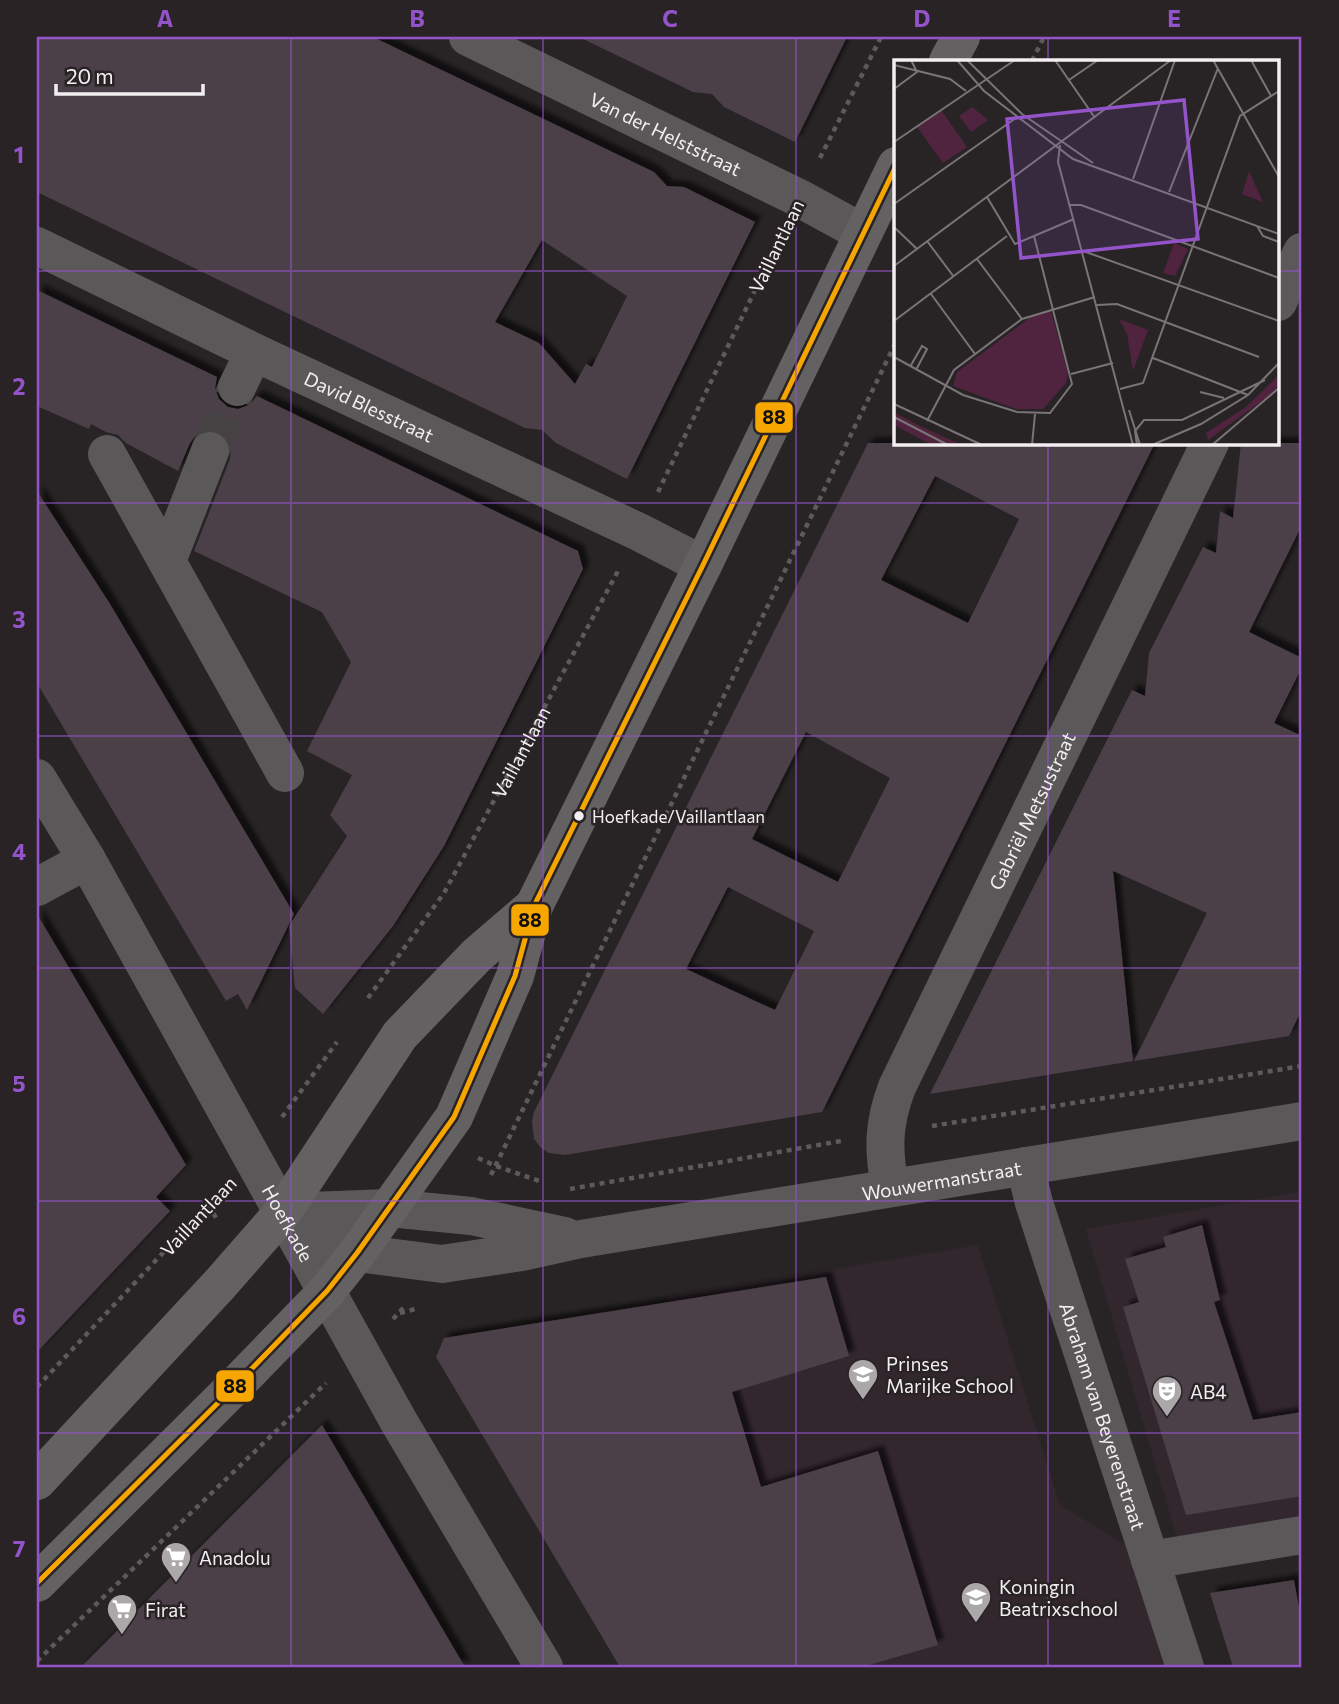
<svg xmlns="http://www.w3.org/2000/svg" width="1339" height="1704" font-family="Commissioner,sans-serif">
	<defs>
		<filter id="shadow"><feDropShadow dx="6" dy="-6" stdDeviation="2" flood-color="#0009"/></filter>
	</defs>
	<rect width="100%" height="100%" fill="#282426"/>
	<!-- built -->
	<g fill="#33272e">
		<path d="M1298,1192l4,25v313l-125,8 -91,-309z"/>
		<path d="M978,1245l82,260 90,55 35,107h-565l-43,-74 157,-88 -68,-208z"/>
	</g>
	<!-- building -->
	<g fill="#4c3f46" fill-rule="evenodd" filter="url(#shadow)">
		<path d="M37,37h336l281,135 13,14 17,1 71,35 -128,257 -71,-36 -14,-13 -17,-2 -488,-236zM542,240l85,56 -35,71 -6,-3 -11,20 -36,-41 -44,-21z"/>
		<path d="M579,37h268l-52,105 -71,-35 -12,-13 -19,-2z"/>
		<path d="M37,290l180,87 -2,11 4,11 9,8 10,2 11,-4 8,-9 321,155 5,18 -139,277 -51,80 -70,88 -28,-26 -6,-62 58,-90 -17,-21 22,-40 -45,-24 44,-89 -29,-50 -128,-61 36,-92 1,-12 -4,-10 -10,-7 -10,-1 -10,5 -7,9 -12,28 -52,-28 -8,-8 -12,-3 -15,-8 -2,5 -52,-23z"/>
		<path d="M868,443h287l-333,669 -257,43 -16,-2 -8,-5 -7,-9 -2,-18 2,-9zM935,476l84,43 -51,104 -87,-43zM806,732l84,46 -52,104 -86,-43zM728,887l86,44 -39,79 -89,-41z"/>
		<path d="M1241,443h61v82l-53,107 53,26v9l-28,56 28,13v273l-13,27 -155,25 73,-148 -94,-42 20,190 -203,33 202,-404 13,6 4,-43 54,-106 13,6 4,-42 13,7z"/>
		<path d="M37,491l73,113 184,310 -47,96 -9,-16 -12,7 -189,-318z"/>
		<path d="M37,914l149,251 -30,32 14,14 -133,141z"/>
		<path d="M1202,1225l18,75 -6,2 39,118 49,-8v84l-116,19 -63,-208 16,-5 -14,-43 41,-12 -3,-10z"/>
		<path d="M826,1277l23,79 -117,36 29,95 117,-36 60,194 -76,22h-242l-184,-310 8,-19z"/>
		<path d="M322,1425l143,242h-384z"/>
		<path d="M1294,1580l8,45v42h-69l-23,-74z"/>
	</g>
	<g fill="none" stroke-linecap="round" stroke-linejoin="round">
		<!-- minor-tunnel -->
		<path stroke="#464244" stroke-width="38" stroke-dasharray="38 19" stroke-linecap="butt" d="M210,451l27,-64"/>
		<!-- path -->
		<g stroke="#5d5a5c" stroke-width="4.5" stroke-dasharray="5 5" stroke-linecap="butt">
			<path d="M1032,61l12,-24"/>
			<path d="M820,158l61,-121"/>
			<path d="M658,492l122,-254"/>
			<path id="s1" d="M368,998l76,-105 174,-322"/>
			<path d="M282,1117l55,-75"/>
			<path d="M932,1126l370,-60"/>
			<path d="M478,1158l18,8 46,16"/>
			<path d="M491,1175l405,-833"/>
			<path d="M570,1189l271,-48"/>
			<path d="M208,1205l9,14"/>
			<path d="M400,1313l19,-5"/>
			<path d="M393,1319l13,-14"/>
			<path d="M37,1387l184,-196"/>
			<path d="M37,1661l289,-278"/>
		</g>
		<!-- minor -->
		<g stroke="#5a5859" stroke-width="38">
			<path id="s2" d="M468,37l331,161 64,35"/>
			<path id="s3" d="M37,246l217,106 385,180 64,33"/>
			<path d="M1278,302l24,-50"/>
			<path d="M237,387l17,-35"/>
			<path d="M107,454l178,319"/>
			<path d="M167,561l43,-110"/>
			<path id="s4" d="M37,778l50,82 312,562 145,245"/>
			<path d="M37,887l50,-27"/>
			<path id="s5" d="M1025,1166l9,37 151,464"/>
			<path id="s6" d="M890,1188c-7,-39 -7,-64 7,-101l313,-644"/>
			<path id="s7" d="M283,1212l74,41 85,11 80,-12 59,-13 721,-118"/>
			<path d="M283,1212l106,-4 82,8 94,20"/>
			<path d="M1150,1560l152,-25"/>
		</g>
		<!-- major -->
		<g stroke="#646162" stroke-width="38">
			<path d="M948,61l13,-24"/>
			<path d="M37,1481l183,-197 63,-72 117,-177 77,-80 57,-49"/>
			<path d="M37,1583l195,-194 95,-98 30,-38 97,-136 61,-141 19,-70 169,-341 193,-399"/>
		</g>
		<!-- bus-1 casing -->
		<g stroke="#292326" stroke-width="10">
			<path id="bus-1" d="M37,1583l195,-194 95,-98 30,-38 97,-136 61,-141 19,-70 169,-341 193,-399"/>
		</g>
		<!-- bus-1 -->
		<use href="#bus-1" stroke="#f7a600" stroke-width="5"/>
	</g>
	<!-- grid -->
	<path fill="none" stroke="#9353c9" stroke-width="2" stroke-opacity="0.55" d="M291,37v1630M543,37v1630M796,37v1630M1048,37v24M37,271h859M1278,271h24M1048,443v1224M37,503h1265M37,736h1265M37,968h1265M37,1201h1265M37,1433h1265"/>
	<!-- icons -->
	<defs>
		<g id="school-pin" transform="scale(1.575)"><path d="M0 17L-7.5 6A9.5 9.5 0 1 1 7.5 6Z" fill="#aca8aa" stroke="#292326"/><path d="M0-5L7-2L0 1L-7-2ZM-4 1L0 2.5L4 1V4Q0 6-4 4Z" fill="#fff"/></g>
		<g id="theatre-pin" transform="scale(1.575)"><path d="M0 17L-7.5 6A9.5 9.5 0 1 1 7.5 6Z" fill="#aca8aa" stroke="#292326"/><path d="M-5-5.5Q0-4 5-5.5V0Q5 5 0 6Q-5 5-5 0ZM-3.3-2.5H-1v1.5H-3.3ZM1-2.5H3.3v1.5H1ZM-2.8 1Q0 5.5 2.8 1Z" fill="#fff"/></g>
		<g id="supermarket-pin" transform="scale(1.575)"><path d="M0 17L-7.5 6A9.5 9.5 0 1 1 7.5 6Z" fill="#aca8aa" stroke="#292326"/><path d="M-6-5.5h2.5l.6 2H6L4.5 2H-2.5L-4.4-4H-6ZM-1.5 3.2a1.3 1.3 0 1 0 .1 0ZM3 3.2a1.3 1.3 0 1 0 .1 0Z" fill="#fff"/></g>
	</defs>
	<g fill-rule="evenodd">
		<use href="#school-pin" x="863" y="1374"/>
		<use href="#theatre-pin" x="1167" y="1391"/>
		<use href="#supermarket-pin" x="176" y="1557"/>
		<use href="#school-pin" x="976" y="1597"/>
		<use href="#supermarket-pin" x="122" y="1609"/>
	</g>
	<!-- markers -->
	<circle fill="#f3eff1" stroke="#292326" stroke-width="2.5" cx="579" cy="816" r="6"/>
	<g text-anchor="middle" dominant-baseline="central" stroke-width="5" stroke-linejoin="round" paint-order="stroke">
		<!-- bus labels -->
		<g font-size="17" fill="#f3eff1" stroke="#292326" text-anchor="start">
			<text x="592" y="816">Hoefkade/Vaillantlaan</text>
		</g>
		<!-- street labels -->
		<g font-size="19" fill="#f3eff1" stroke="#292326">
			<text stroke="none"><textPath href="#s2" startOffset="220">Van der Helststraat</textPath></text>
			<text transform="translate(776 246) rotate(-64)">Vaillantlaan</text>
			<text stroke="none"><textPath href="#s3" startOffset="369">David Blesstraat</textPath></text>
			<text stroke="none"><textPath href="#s1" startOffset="290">Vaillantlaan</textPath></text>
			<text stroke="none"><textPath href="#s6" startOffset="410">Gabriël Metsustraat</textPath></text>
			<text stroke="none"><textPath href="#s7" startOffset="677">Wouwermanstraat</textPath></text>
			<text transform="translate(198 1216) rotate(-47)">Vaillantlaan</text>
			<text stroke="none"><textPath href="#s4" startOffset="511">Hoefkade</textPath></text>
			<text stroke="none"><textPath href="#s5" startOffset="262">Abraham van Beyerenstraat</textPath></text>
		</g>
		<!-- poi labels -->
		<g font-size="19" fill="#f3eff1" stroke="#292326" text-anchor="start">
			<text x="886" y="1363">Prinses<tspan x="886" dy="22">Marijke School</tspan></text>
			<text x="1190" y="1391">AB4</text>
			<text x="199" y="1557">Anadolu</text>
			<text x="999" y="1586">Koningin<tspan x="999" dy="22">Beatrixschool</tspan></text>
			<text x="145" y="1609">Firat</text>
		</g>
	</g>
	<!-- overview -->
	<g transform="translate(894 60)">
		<rect width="385" height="385" fill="#282426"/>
		<path d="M78,47l16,13 -17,12 -12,-16zM47,50l26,37 -24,16 -26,-36zM355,111l14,31 -21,-8zM280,183l14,6 -13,27 -12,-3zM157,251l17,62 -2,10 -23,26h-27l-63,-23 4,-14 75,-56zM225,259l29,11 -15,41 -6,-37zM385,315v10l-10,11 -61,44 -2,-7 40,-26zM0,352l24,13 44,20h-30l-38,-20z" fill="#50233f"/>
		<path fill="none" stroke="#797577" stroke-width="2" d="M63,0l27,31 89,68 206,75M73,0l55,54 71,49M161,0l40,58M319,0l66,117M357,0l20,36M0,5l56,14 16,12M175,20l29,-20M0,29l23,-17 -6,-12M0,82l121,-82M166,85l-2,17 75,283M239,119l42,-119M275,132l49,-124M93,137l28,47 59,-25M0,144l122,-86M176,145h11l198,73M363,166l6,10 16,6M0,167l23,22M33,181l27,36M189,191l196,70M83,199l45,60M0,206l277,-206M37,234l44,60M203,245l20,-1 142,53M0,261l113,-85M0,297l69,38 54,17 33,1 22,-29 -38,-148M259,298l95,37M16,307l12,-21 5,3 -11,21M177,314l42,-11M226,329l23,-6 97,-267 39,-25M306,332l24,6M0,344l88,41M235,350l11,35M0,357l54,28M33,361l27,-51 68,-51 73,-22M138,385l3,-31M243,385l-2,-14 9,-11h38l83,-40M258,385l49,-21 47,-29 31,-32M318,385l67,-57"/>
		<path fill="#9353c9" fill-opacity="0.15" stroke="#9353c9" stroke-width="3.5" d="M290,40l14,139 -177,19 -14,-139z"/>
		<rect width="385" height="385" fill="none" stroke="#f3eff1" stroke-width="3.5"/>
	</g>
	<g stroke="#292326" stroke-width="2.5">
		<rect x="754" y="401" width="40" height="33" rx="7" fill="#f7a600"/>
		<rect x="510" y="903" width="40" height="34" rx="7" fill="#f7a600"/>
		<rect x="215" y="1369" width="40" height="34" rx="7" fill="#f7a600"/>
	</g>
	<g font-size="19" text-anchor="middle" font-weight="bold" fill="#111">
		<text x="774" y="424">88</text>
		<text x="530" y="927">88</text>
		<text x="235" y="1393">88</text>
	</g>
	<!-- border -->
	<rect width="1339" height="1704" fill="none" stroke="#292326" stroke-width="77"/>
	<!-- scale -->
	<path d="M56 84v10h147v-10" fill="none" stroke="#f3eff1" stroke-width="3.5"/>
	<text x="66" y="84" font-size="21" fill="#f3eff1" stroke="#292326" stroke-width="5" paint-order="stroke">20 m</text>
	<rect x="38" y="38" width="1262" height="1628" fill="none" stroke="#9353c9" stroke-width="2.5"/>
	<g font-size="23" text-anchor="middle" font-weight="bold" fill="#9353c9">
		<text x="165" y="27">A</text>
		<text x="417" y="27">B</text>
		<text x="670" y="27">C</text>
		<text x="922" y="27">D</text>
		<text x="1174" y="27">E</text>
		<text x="19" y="163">1</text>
		<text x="19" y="395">2</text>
		<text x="19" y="628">3</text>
		<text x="19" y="860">4</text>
		<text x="19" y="1092">5</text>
		<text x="19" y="1325">6</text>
		<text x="19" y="1557">7</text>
	</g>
</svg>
